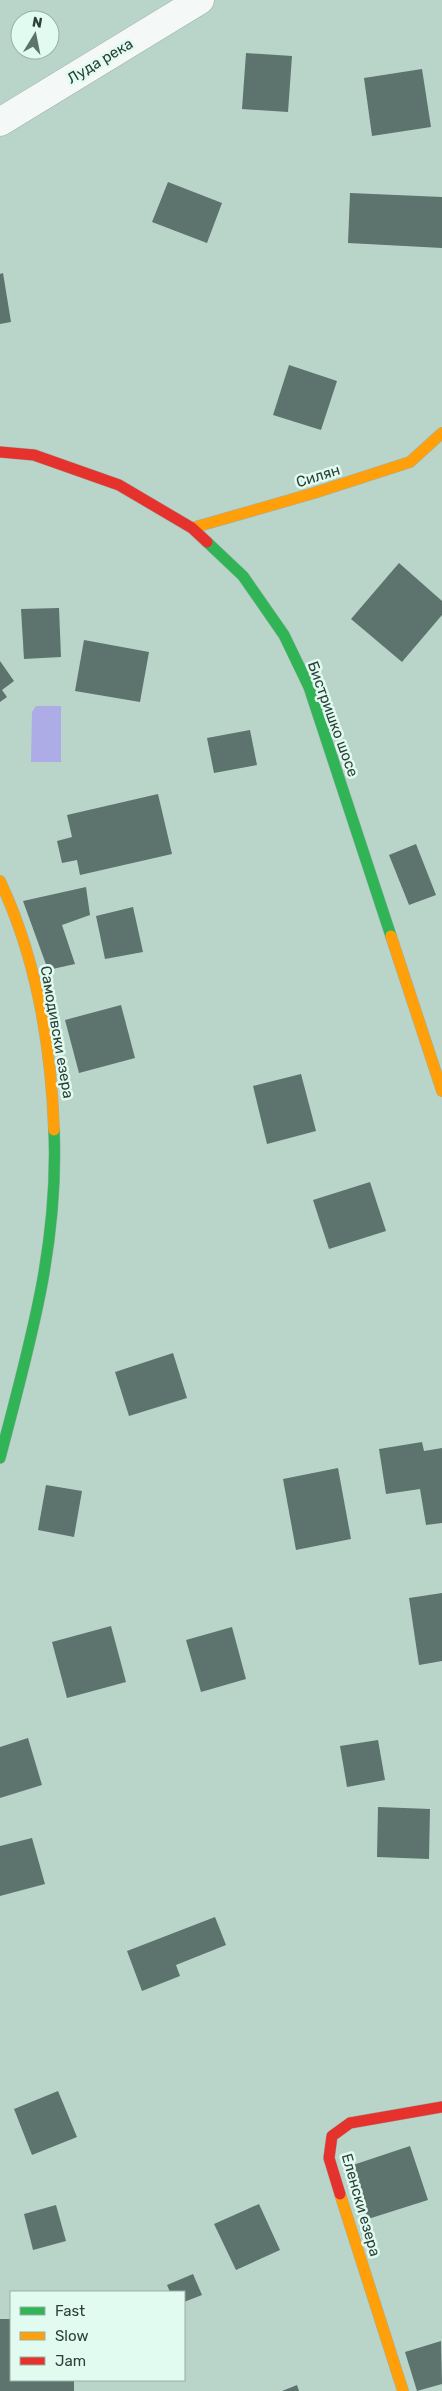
<svg xmlns="http://www.w3.org/2000/svg" width="442" height="2391" font-family="Rubik,sans-serif">
	<rect width="100%" height="100%" fill="#b9d5ca"/>
	<!-- water -->
	<path fill="#aeace7" d="M36,706h25v56h-30l1,-50z"/>
	<!-- building -->
	<g fill="#5d736e">
		<path d="M246,53l46,3 -4,56 -46,-3z"/>
		<path d="M422,69l9,58 -59,9 -8,-58z"/>
		<path d="M168,182l54,21 -15,40 -55,-21z"/>
		<path d="M350,193l92,4v51l-94,-5z"/>
		<path d="M3,273l8,49 -11,2v-50z"/>
		<path d="M289,365l48,16 -16,49 -48,-15z"/>
		<path d="M399,563l43,38v14l-40,47 -51,-43z"/>
		<path d="M59,608l2,49 -37,2 -3,-50z"/>
		<path d="M84,640l65,12 -9,50 -65,-11z"/>
		<path d="M0,661l14,20 -12,9 5,7 -7,5z"/>
		<path d="M250,730l7,35 -43,8 -7,-35z"/>
		<path d="M158,794l14,60 -92,21 -3,-15 -15,3 -5,-22 15,-4 -5,-22z"/>
		<path d="M416,844l20,51 -27,10 -20,-50z"/>
		<path d="M86,887l4,28 -28,10 13,39 -27,6 -25,-69z"/>
		<path d="M133,907l10,45 -38,7 -9,-43z"/>
		<path d="M121,1005l14,53 -56,15 -14,-53z"/>
		<path d="M301,1074l15,57 -49,13 -14,-58z"/>
		<path d="M370,1182l16,49 -57,18 -16,-49z"/>
		<path d="M173,1353l14,45 -58,18 -14,-44z"/>
		<path d="M422,1442l2,9 18,-3v75l-16,2 -6,-36 -34,5 -7,-45z"/>
		<path d="M338,1468l13,71 -55,11 -13,-71z"/>
		<path d="M46,1485l36,6 -8,46 -36,-7z"/>
		<path d="M442,1593v68l-23,4 -10,-67z"/>
		<path d="M111,1626l15,56 -59,16 -15,-56z"/>
		<path d="M232,1627l14,52 -45,13 -15,-52z"/>
		<path d="M28,1738l14,47 -42,13v-51z"/>
		<path d="M378,1740l7,40 -38,7 -7,-41z"/>
		<path d="M378,1807l52,2 -1,50 -52,-2z"/>
		<path d="M32,1838l13,46 -45,12v-50z"/>
		<path d="M215,1917l11,28 -50,20 4,11 -38,15 -15,-40z"/>
		<path d="M58,2091l19,46 -45,18 -18,-46z"/>
		<path d="M410,2146l18,54 -60,19 -18,-53z"/>
		<path d="M259,2204l21,46 -44,20 -22,-46z"/>
		<path d="M56,2205l10,36 -33,9 -9,-36z"/>
		<path d="M193,2274l9,21 -18,7v-10h-14l-3,-7z"/>
		<path d="M0,2319h11v61h63v11h-74z"/>
		<path d="M441,2341l1,43 -25,7 -12,-39z"/>
		<path d="M297,2385l2,6h-17z"/>
	</g>
	<g fill="none" stroke-linecap="round" stroke-linejoin="round">
		<!-- street casing -->
		<g stroke="#9cb2aa" stroke-width="29">
			<path id="street" d="M0,122l200,-122"/>
		</g>
		<!-- fast casing -->
		<g stroke="#9cb2aa" stroke-width="12">
			<g id="fast">
				<path d="M207,542l36,34 41,59 25,52 82,249"/>
				<path d="M0,1458c29,-112 59,-211 54,-328"/>
			</g>
		</g>
		<!-- slow casing -->
		<g stroke="#9cb2aa" stroke-width="12">
			<g id="slow">
				<path d="M192,528l122,-35 96,-31 32,-29"/>
				<path d="M0,881c36,76 51,165 54,249"/>
				<path d="M391,936l51,155"/>
				<path d="M340,2194l63,197"/>
			</g>
		</g>
		<!-- jam casing -->
		<g stroke="#9cb2aa" stroke-width="12">
			<g id="jam">
				<path d="M0,452l34,3 85,30 73,43 15,14"/>
				<path d="M340,2194l-11,-36 3,-22 18,-13 92,-16"/>
			</g>
		</g>
		<!-- street -->
		<use href="#street" stroke="#f4f9f7" stroke-width="28"/>
		<!-- fast -->
		<use href="#fast" stroke="#30b455" stroke-width="11"/>
		<!-- slow -->
		<use href="#slow" stroke="#ff9f0a" stroke-width="11"/>
		<!-- jam -->
		<use href="#jam" stroke="#e5322d" stroke-width="11"/>
	</g>
	<g text-anchor="middle" dominant-baseline="central" stroke-width="5" stroke-linejoin="round" paint-order="stroke">
		<!-- street labels -->
		<g font-size="15" fill="#2b4038" stroke="#e2fbf1">
			<text transform="translate(100 61) rotate(-31)">Луда река</text>
			<text transform="translate(318 476) rotate(-17)">Силян</text>
			<text transform="translate(333 719) rotate(70)">Бистришко шосе</text>
			<text transform="translate(57 1032) rotate(80)">Самодивски езера</text>
			<text transform="translate(361 2205) rotate(74)">Еленски езера</text>
		</g>
	</g>
	<!-- legend -->
	<rect x="10" y="2291" width="175" height="90" fill="#e2fbf1" stroke="#99b0a7"/>
	<rect x="20" y="2307" width="25" height="8" fill="#30b455" stroke="#99b0a7"/>
	<text x="55" y="2316" font-size="15" fill="#2b4038">Fast</text>
	<rect x="20" y="2332" width="25" height="8" fill="#ff9f0a" stroke="#99b0a7"/>
	<text x="55" y="2341" font-size="15" fill="#2b4038">Slow</text>
	<rect x="20" y="2357" width="25" height="8" fill="#e5322d" stroke="#99b0a7"/>
	<text x="55" y="2366" font-size="15" fill="#2b4038">Jam</text>
	<!-- north arrow -->
	<g transform="translate(35 35) rotate(10)"><circle r="24" fill="#e2fbf1" stroke="#99b0a7"/>
	<path d="M0-4L9 19L0 12L-9 19Z" fill="#5d746b"/>
	<text y="-8" font-size="14" font-weight="bold" text-anchor="middle" fill="#2b4038">N</text>
	</g>
</svg>
